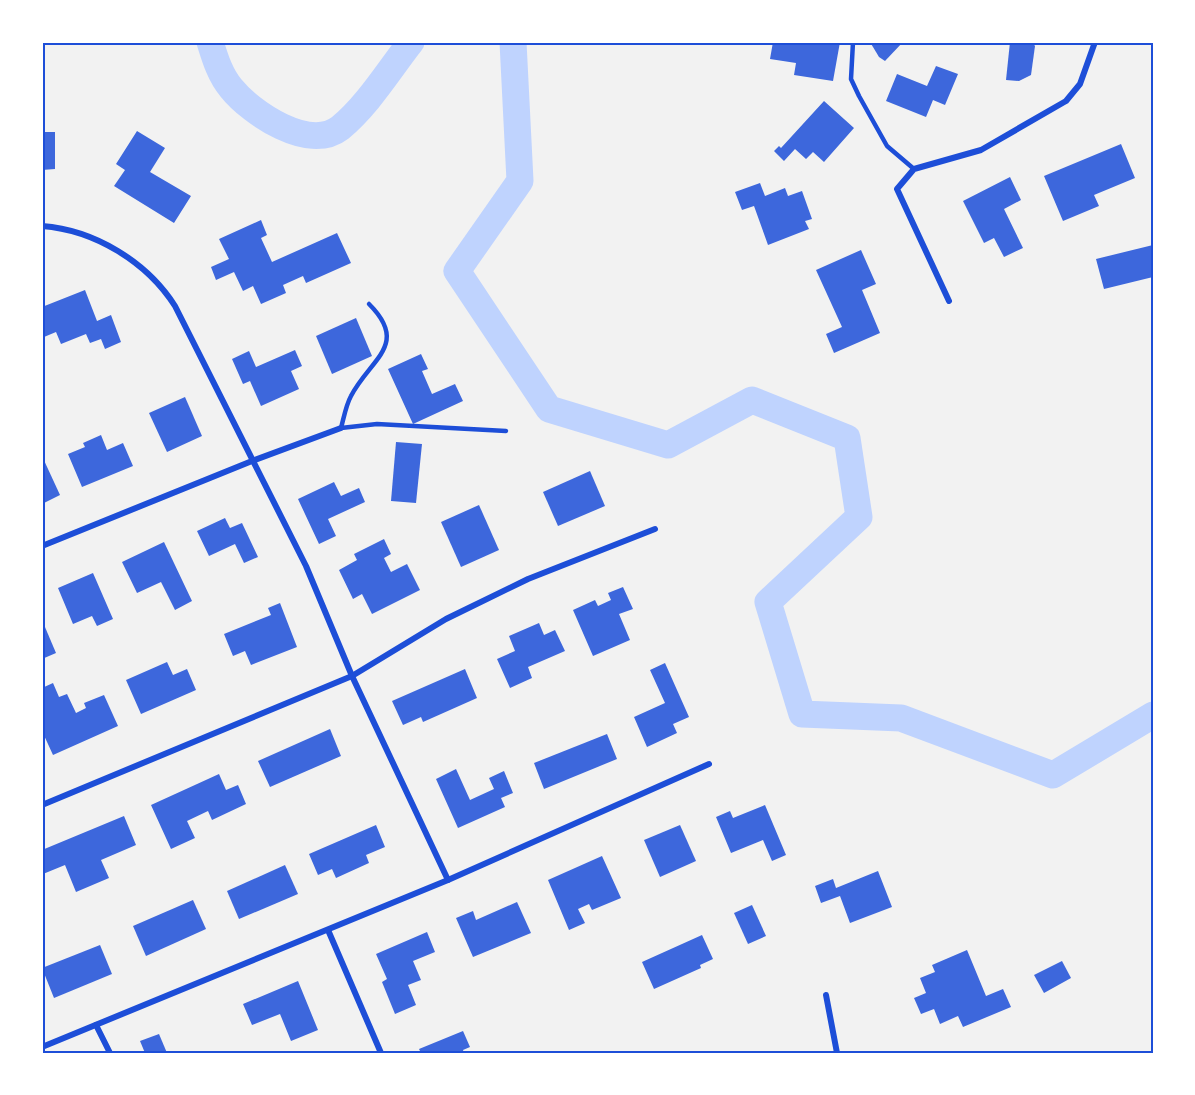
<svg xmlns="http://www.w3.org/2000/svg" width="1195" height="1095" font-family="Manrope,sans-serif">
	<rect width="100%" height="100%" fill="#f2f2f2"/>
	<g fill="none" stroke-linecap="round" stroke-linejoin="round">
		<!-- river -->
		<g stroke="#bfd3fe" stroke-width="27">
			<path d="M210,42c5,16 10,33 21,46 20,25 78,64 109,40 28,-23 49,-58 71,-86"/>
			<path d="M513,42l7,139 -63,90 92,138 119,36 84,-45 95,38 12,79 -91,85 34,112 99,4 152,57 100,-60"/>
		</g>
	</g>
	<!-- building -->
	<g fill="#3d67dc">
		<path d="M773,42h67l-7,39 -39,-6 2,-12 -26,-4z"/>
		<path d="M870,42h33l-18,19 -6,-4z"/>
		<path d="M1010,42h22l3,4 -4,29 -12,6 -13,-1z"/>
		<path d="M936,66l22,8 -13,31 -12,-5 -7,17 -40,-16 11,-27 30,12z"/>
		<path d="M824,101l30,27 -30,34 -11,-10 -7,7 -11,-10 -11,12 -10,-10 5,-5 2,2z"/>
		<path d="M137,131l28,17 -15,24 41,24 -17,27 -60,-37 11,-16 -9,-6z"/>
		<path d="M42,132h13v37l-13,1z"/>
		<path d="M1121,144l14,34 -41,17 5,11 -36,15 -19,-45z"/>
		<path d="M1010,177l11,23 -17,9 19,39 -19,9 -10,-19 -10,5 -21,-42z"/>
		<path d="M760,183l5,13 20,-8 3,8 14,-5 10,28 -7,2 4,8 -41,16 -14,-39 -12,4 -7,-18z"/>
		<path d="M261,220l6,15 -6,3 11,24 65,-29 14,30 -45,20 -3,-7 -20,9 3,8 -25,11 -8,-18 -10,5 -9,-19 -18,8 -5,-13 18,-8 -10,-20z"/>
		<path d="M1153,245v32l-49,12 -8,-30z"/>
		<path d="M861,250l15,34 -14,6 18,43 -46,20 -8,-19 16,-7 -26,-57z"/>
		<path d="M85,290l12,31 14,-6 10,27 -16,7 -4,-10 -11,4 -4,-9 -25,10 -5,-12 -12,5 -2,-30z"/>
		<path d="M356,318l16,38 -40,18 -16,-38z"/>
		<path d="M295,350l7,16 -11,5 8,18 -38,17 -11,-25 -7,3 -11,-25 17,-8 7,16z"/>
		<path d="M421,354l7,15 -6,2 10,23 23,-10 8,17 -50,23 -25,-55z"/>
		<path d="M185,397l17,39 -35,16 -18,-39z"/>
		<path d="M101,435l6,15 16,-7 10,23 -51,21 -14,-33 17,-7 -2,-4z"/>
		<path d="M396,442l26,2 -6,59 -25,-2z"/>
		<path d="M42,456l18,39 -18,9z"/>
		<path d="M590,471l15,35 -47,20 -15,-34z"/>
		<path d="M334,482l7,14 18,-8 6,14 -37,17 8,17 -17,8 -21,-45z"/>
		<path d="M479,505l20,45 -38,17 -20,-45z"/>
		<path d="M225,518l5,10 12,-5 16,34 -14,6 -9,-19 -26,12 -12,-25z"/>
		<path d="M384,539l7,15 -7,4 7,14 16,-8 13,26 -48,24 -10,-20 -9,5 -14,-29 18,-10 -3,-6z"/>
		<path d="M164,542l28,59 -17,9 -14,-28 -24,11 -15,-31z"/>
		<path d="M93,573l20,46 -16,7 -5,-10 -19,8 -15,-36z"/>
		<path d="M623,587l10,22 -14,5 11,26 -37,16 -20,-46 22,-10 3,6 13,-6 -3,-7z"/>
		<path d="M280,603l17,44 -46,18 -6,-14 -12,5 -9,-22 47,-19 -3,-7z"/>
		<path d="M42,620l14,33 -14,6z"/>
		<path d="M539,623l5,12 11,-5 10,21 -37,16 4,11 -22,10 -13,-29 18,-8 -6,-15z"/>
		<path d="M167,662l6,13 14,-6 9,21 -55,24 -15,-34z"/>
		<path d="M665,663l24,54 -16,7 4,9 -30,14 -13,-30 31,-14 -15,-33z"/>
		<path d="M465,669l12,29 -54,24 -2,-5 -18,8 -11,-24z"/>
		<path d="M53,683l6,14 8,-3 9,19 10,-5 -2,-5 20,-8 14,31 -65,29 -11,-24v-16l3,-1 -3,-8v-18z"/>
		<path d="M330,729l11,27 -71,31 -12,-26z"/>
		<path d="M607,734l10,25 -73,30 -10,-26z"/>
		<path d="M456,769l14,31 24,-11 -5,-11 15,-7 9,22 -12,5 4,9 -47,21 -22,-49z"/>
		<path d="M219,774l7,16 12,-5 8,19 -34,16 -4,-9 -21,10 8,17 -24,11 -20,-44z"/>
		<path d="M765,805l21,50 -14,6 -9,-21 -32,13 -15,-36 14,-6 3,7z"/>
		<path d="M124,816l12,29 -35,15 8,18 -33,14 -11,-27 -22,9 -1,-24z"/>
		<path d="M376,825l9,22 -19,8 3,8 -33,15 -4,-9 -14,6 -9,-21z"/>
		<path d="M680,825l16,36 -36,16 -16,-37z"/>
		<path d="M602,856l19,42 -29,12 -3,-6 -11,5 7,14 -16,7 -21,-50z"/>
		<path d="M285,865l13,29 -59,25 -12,-28z"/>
		<path d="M878,871l14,36 -42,16 -10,-27 -19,7 -6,-17 18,-7 3,9z"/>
		<path d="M193,900l13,29 -60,27 -13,-30z"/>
		<path d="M517,902l14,31 -58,24 -17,-39 17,-7 3,9z"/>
		<path d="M752,905l14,31 -18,8 -14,-31z"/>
		<path d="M427,932l8,20 -22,9 8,19 -13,5 8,20 -21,9 -13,-32 5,-3 -11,-25z"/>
		<path d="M702,935l11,24 -13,6 1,3 -47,21 -12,-27z"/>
		<path d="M100,945l12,29 -58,24 -12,-30z"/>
		<path d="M967,950l19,46 17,-7 8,18 -48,20 -5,-11 -18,8 -6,-15 -13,5 -7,-16 12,-5 -6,-15 15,-6 -3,-7z"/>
		<path d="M1062,961l9,17 -27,15 -10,-18z"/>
		<path d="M298,981l20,49 -27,11 -11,-27 -28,11 -9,-21z"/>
		<path d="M463,1031l7,16 -7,3 1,3h-43l-2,-4z"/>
		<path d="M159,1034l8,19h-22l-5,-12z"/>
	</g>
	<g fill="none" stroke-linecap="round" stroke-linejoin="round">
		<!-- service -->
		<g stroke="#1d4ed8" stroke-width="4.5">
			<path d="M853,42l-2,37 8,17 28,50 27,23"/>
			<path d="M369,304c41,41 1,55 -18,92 -5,9 -7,21 -10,32l36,-4 129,7"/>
		</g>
		<!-- minor -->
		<g stroke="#1d4ed8" stroke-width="6">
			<path d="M42,226c53,4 105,36 133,80l131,260 46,110 96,204"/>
			<path d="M949,301l-52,-112 17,-20 67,-19 85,-49 14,-17 15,-42"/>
			<path d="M42,546l210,-85 89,-33"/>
			<path d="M42,805l310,-129 94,-57 82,-40 127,-50"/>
			<path d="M328,930l53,123"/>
			<path d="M826,995l11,58"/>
			<path d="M96,1025l14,28"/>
			<path d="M42,1047l406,-167 261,-116"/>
		</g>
	</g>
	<!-- border -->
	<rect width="1195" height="1095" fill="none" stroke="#ffffff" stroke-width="87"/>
	<rect x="44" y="44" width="1108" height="1008" fill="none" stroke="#1d4ed8" stroke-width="2"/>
</svg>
